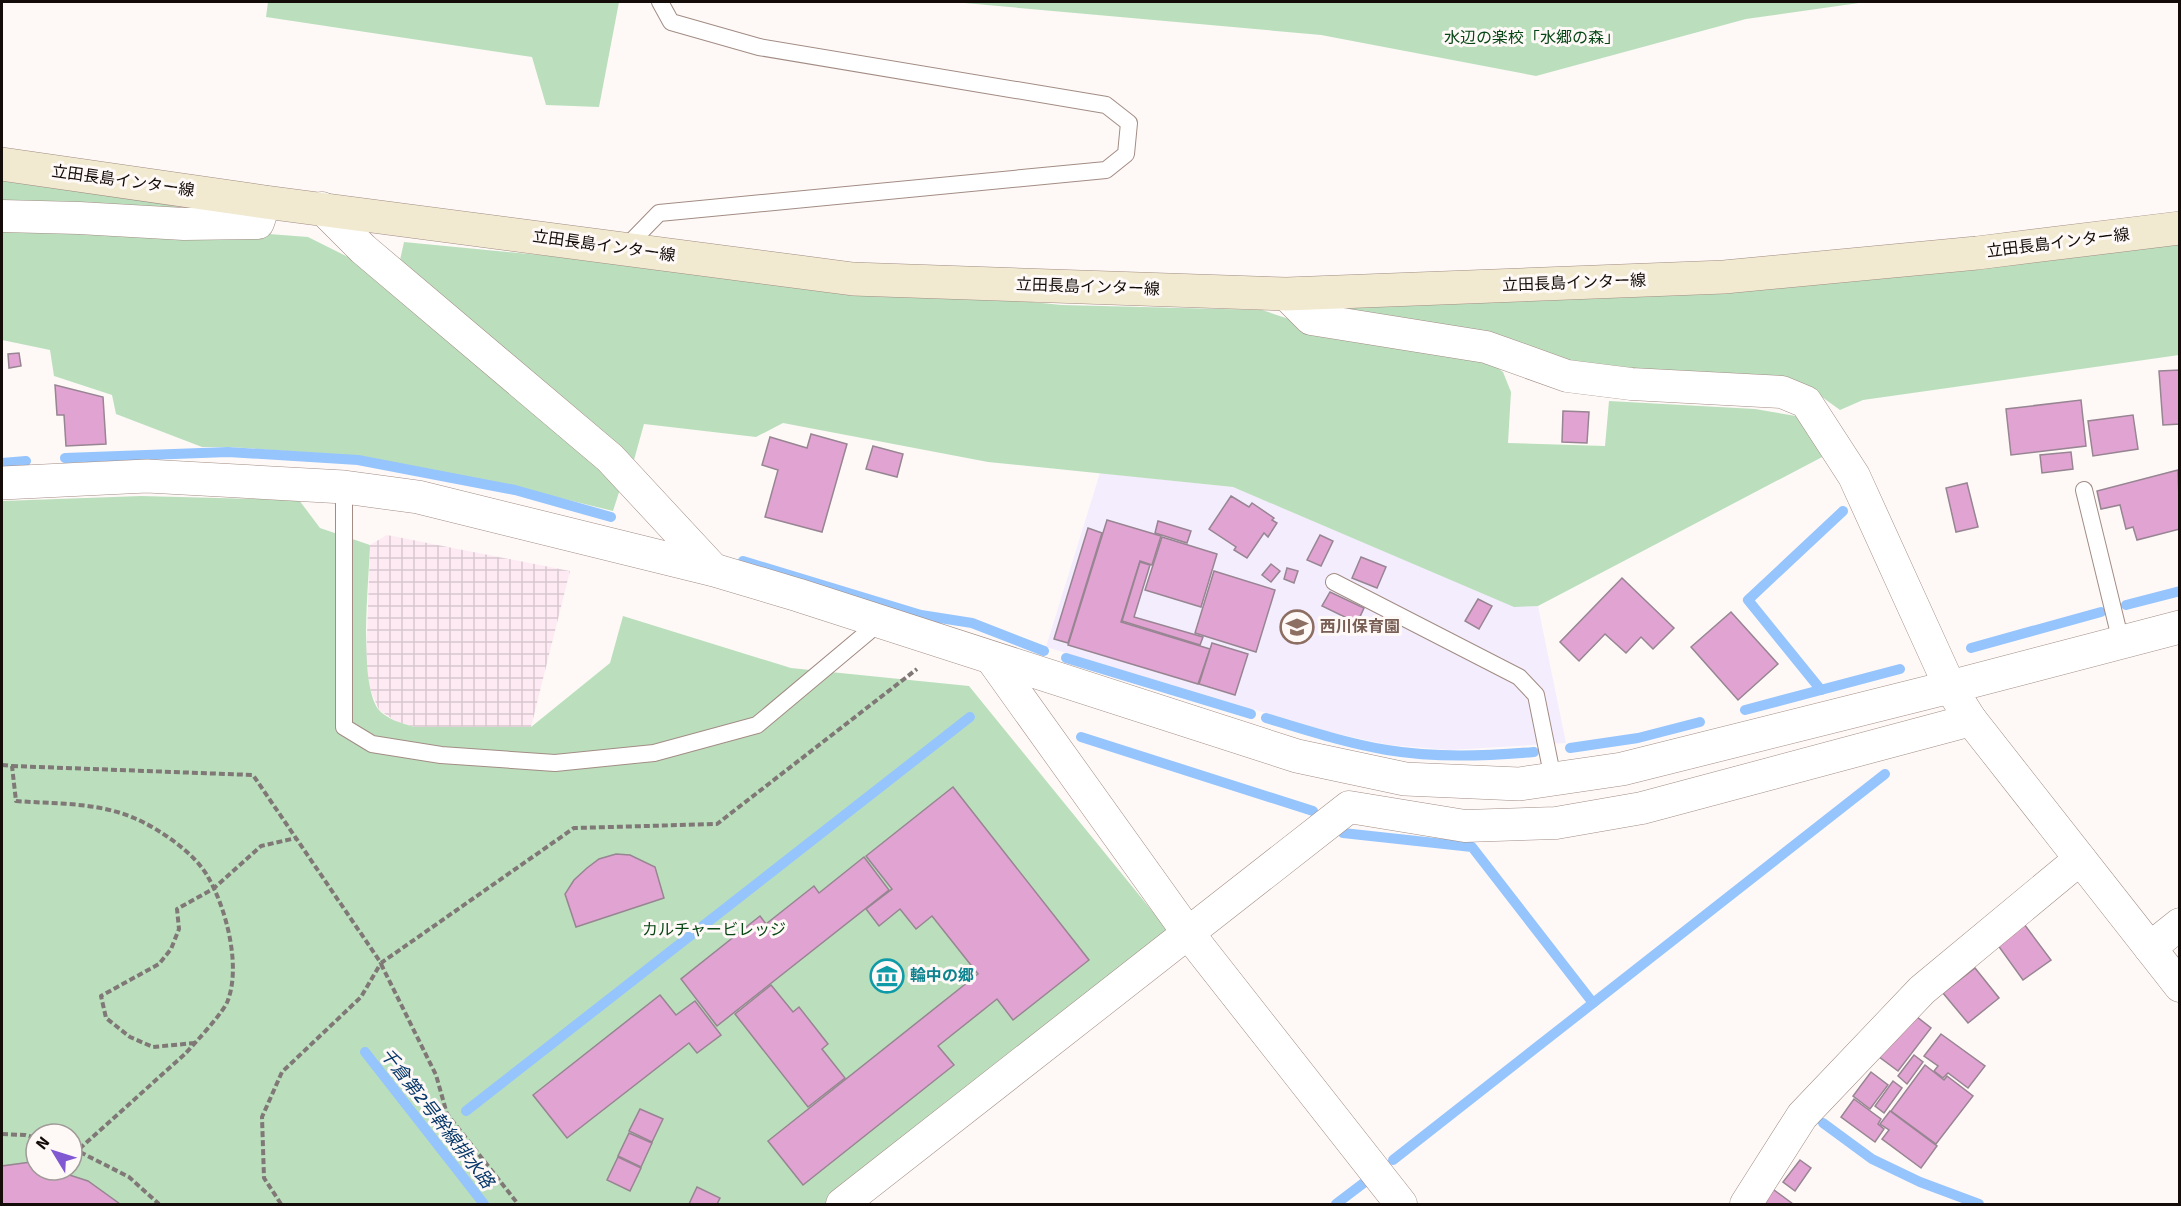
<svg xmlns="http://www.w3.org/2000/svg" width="2181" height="1206" font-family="Signika,'Noto Sans JP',sans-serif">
	<defs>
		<pattern id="industrial-grid" width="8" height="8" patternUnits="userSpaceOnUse" patternTransform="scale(1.5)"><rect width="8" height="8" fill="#feeaf3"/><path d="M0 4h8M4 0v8" fill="none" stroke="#d9c8cf"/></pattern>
	</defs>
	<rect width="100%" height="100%" fill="#fef9f7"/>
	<!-- industrial -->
	<path fill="url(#industrial-grid)" d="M387,535l183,36 -39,156h-116l-18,-5 -18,-12 -9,-21 -4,-23 4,-121z"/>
	<!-- education -->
	<path fill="#f4edfe" d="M1100,473l133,14 281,119h24l28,137 -116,7 -61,-5 -56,-12 -287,-86z"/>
	<!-- green -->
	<g fill="#bbdfbd" fill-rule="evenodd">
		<path d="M268,2h351l-20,105 -53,-2 -14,-48 -266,-40z"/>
		<path d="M953,2h913l-120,17 -210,57 -215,-41z"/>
		<path d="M2,176l178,31 1,5 -179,-10z"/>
		<path d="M2,229l254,4 52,4 50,25 263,224 -8,25 -94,-23 -160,-32 -130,-9h-27l-86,-33 -4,-19 -58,-19 -4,-26 -48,-10z"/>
		<path d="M404,242l658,63 200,5 63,21 162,29 16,12 8,20 -3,51 97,3 4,-45 146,8 41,7 17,15 13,24 -288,151 -24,1 -281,-120 -245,-25 -205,-39 -27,14 -112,-13 -10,36 -234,-200z"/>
		<path d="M2179,244v111l-316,45 -23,10 -25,-18 -197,-17 -298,-66z"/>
		<path d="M141,496l158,4 21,28 50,17c-1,38 -12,134 8,164 8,10 25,15 37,18h116l79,-64 13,-47 168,52 178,18 201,247 -343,271h-825v-703zM36,1134h36v36h-36z"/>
	</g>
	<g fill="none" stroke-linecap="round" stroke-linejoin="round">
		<!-- stream -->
		<g stroke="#96c4fd" stroke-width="10">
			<path d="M65,458l163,-6 130,8 157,30 96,27"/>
			<path d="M2,463l24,-2"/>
			<path d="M743,561l178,54 51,8 72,28"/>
			<path d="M2126,605l54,-14"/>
			<path d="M1971,648l130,-36"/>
			<path d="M1066,658l185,56"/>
			<path d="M1821,690l-73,-90 95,-89"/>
			<path d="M1745,710l155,-41"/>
			<path d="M1266,718c40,12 79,25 121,32 48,8 98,6 147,2"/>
			<path d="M1081,737l232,74"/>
			<path d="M1570,748l68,-10 62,-16"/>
			<path d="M1343,833l129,14 121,156"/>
			<path d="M365,1052l119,152"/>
			<path d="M466,1111l504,-394"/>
			<path d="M1823,1123l49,36 48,23 59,22"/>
			<path d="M1393,1160l492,-386"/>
			<path d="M1336,1204l29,-22"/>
		</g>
	</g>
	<!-- building -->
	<g fill="#e1a3d2" stroke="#978592" stroke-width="1.5">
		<path d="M19,353l2,13 -12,2 -1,-14z"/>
		<path d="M2180,370v54l-17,1 -4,-54z"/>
		<path d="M55,385l48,12 3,47 -40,2 -2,-31h-7z"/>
		<path d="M2081,400l5,46 -75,9 -5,-46z"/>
		<path d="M1563,411l26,1 -2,31 -25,-1z"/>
		<path d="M2133,415l5,34 -45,7 -5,-35z"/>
		<path d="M811,434l36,10 -25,88 -57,-15 13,-47 -16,-5 8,-28 37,11z"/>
		<path d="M873,446l30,8 -6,23 -31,-8z"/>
		<path d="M2071,452l2,17 -31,4 -2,-18z"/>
		<path d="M2178,470l2,59 -43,11 -4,-13 -7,2 -6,-24 -19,4 -4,-18z"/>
		<path d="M1967,483l11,44 -22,5 -10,-44z"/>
		<path d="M1231,496l18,11 3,-4 22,15 -2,2 5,3 -9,14 -4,-4 -17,25 -13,-8 2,-3 -27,-18z"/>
		<path d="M1107,520l54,16 -9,29 -12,-4 -19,61 89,27 -12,35 -130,-39z"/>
		<path d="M1158,521l33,10 -4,12 -32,-10z"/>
		<path d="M1088,528l14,5 -34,110 -14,-4z"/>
		<path d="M1320,535l13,6 -12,25 -14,-6z"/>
		<path d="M1162,537l55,17 -16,53 -56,-17z"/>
		<path d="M1361,557l25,10 -9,21 -25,-10z"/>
		<path d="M1140,562l10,3 -16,52 69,20 -3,8 -78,-24z"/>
		<path d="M1271,564l9,7 -9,11 -9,-7z"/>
		<path d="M1287,568l11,3 -4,12 -10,-4z"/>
		<path d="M1214,571l61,19 -19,62 -61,-19z"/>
		<path d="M1622,578l52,50 -21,21 -12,-12 -15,16 -21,-19 -26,27 -19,-19z"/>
		<path d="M1330,592l34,16 -7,15 -35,-17z"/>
		<path d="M1478,599l14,7 -13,23 -14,-8z"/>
		<path d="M1731,612l47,52 -40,36 -47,-53z"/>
		<path d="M1212,643l36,11 -13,41 -36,-11z"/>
		<path d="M953,787l136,173 -76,60 -16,-21 -59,47 16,19 -151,120 -35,-44 210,-167 -46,-58 -16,13 -16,-20 -21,17 -13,-17 26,-20 -26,-33z"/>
		<path d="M616,854l14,1 25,12 9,31 -88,29 -11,-33 9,-14 13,-12 12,-9z"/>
		<path d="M864,857l25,33 -172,136 -36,-47 79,-63 6,8 48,-38 5,7z"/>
		<path d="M2024,924l27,36 -28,20 -26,-36z"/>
		<path d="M1975,968l24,30 -31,25 -25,-30z"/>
		<path d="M771,985l22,27 6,-5 29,37 -6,5 23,29 -37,29 -73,-93z"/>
		<path d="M660,995l16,20 19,-14 26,34 -24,18 -8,-10 -122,95 -34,-43z"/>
		<path d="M1912,1013l19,15 -33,43 -20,-15z"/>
		<path d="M1941,1034l44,32 -17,22 -20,-15 -5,5 -9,-7 4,-5 -14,-10z"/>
		<path d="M1914,1055l9,7 -16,22 -9,-8z"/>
		<path d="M1925,1065l19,15 3,-4 26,20 -37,48 -45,-33z"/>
		<path d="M1871,1072l17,13 -18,24 -17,-13z"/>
		<path d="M1893,1081l9,7 -18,25 -9,-7z"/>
		<path d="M1854,1099l27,20 -3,5 6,5 -9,13 -34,-25z"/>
		<path d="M640,1109l23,10 -11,23 -23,-11z"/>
		<path d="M1890,1111l47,35 -16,22 -39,-29 7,-9 -9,-6z"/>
		<path d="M629,1133l23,10 -11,24 -23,-11z"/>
		<path d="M618,1157l23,11 -11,23 -23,-11z"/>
		<path d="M1800,1160l11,8 -16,23 -12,-9z"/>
		<path d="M31,1162l5,2v6h18l34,11 32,23h-118v-38z"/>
		<path d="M697,1187l23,11 -3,6h-28z"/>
		<path d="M1770,1187l23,17h-37z"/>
	</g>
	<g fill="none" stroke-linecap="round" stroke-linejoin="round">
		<!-- service casing -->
		<g stroke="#a28c84" stroke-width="18">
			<g id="service">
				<path d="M624,249l35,-36 447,-43 20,-16 3,-31 -23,-18 -347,-58 -88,-25 -11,-20"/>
				<path d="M344,487v240l28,17 69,11 114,8 99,-10 103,-28 123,-103"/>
				<path d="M2084,490l37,152"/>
				<path d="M1334,582l185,95 17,18 17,84"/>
			</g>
		</g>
		<!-- minor casing -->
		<g stroke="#a28c84" stroke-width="33">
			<g id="minor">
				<path d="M322,208l41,41 247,209 104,112"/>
				<path d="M2,216l77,2 105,6 74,-1 7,-21"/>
				<path d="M1286,294l25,25 175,28 81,29 64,8 151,8 24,10 48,74 96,211 21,33 209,266"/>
				<path d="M991,658l197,275 213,271"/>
				<path d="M2150,948l30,-24"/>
				<path d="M842,1204l507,-397 116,19 91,-3 86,-15 329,-88"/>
				<path d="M1746,1204l56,-88 120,-126 158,-131"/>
			</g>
		</g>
		<!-- tertiary casing -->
		<g stroke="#a28c84" stroke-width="34">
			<path id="tertiary" d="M2,483l145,-7 197,11 74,10 296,73 84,25 499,161 108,23 114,5 103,-15 328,-82 230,-60"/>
		</g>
		<!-- secondary casing -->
		<g stroke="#a28c84" stroke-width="34">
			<path id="secondary" d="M2,164l263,38 588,77 433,15 438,-17 253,-24 203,-25"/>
		</g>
		<!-- path -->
		<g stroke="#7f7876" stroke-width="4" stroke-dasharray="6 3" stroke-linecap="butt">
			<path d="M2,765l10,1 4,35c39,3 81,1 118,17 24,10 61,35 74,59 18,31 33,88 20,123 -3,11 -34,44 -43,54l-107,96"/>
			<path d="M12,766l241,9 128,188 193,-135 143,-4 200,-155"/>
			<path d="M381,964l55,111 11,39 71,90"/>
			<path d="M195,1043l-42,4 -23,-10 -24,-19 -5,-22 58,-32 12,-15 8,-20 -2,-20 36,-20 48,-43 35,-8"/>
			<path d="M2,1134l23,1 11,3"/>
			<path d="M72,1148l57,29 30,27"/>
			<path d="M281,1204l-17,-26 -2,-61 20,-45 79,-75 20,-34"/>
		</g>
		<!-- service -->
		<use href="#service" stroke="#fff" stroke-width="16"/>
		<!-- minor -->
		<use href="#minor" stroke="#fff" stroke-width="32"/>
		<!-- tertiary -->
		<use href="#tertiary" stroke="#fff" stroke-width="33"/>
		<!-- secondary -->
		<use href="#secondary" stroke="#f1ead0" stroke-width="33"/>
	</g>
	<!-- icons -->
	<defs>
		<g id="school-ring" transform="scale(1.725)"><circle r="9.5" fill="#fef9f7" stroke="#8d6e63" stroke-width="1.5"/><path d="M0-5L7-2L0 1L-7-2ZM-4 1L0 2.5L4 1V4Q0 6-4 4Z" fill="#8d6e63"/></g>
		<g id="museum-ring" transform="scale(1.725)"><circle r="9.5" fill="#fef9f7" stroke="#0f9aa8" stroke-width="1.5"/><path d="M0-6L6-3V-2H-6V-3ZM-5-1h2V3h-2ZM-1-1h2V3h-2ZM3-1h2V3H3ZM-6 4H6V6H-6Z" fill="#0f9aa8"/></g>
	</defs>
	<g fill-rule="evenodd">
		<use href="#school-ring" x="1297" y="627"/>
		<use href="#museum-ring" x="887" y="976"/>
	</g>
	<g text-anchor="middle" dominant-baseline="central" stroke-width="6" stroke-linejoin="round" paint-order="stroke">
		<!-- park labels -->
		<g font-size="16" fill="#064615" stroke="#fef9f7">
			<text x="1532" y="38">水辺の楽校「水郷の森」</text>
			<text x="714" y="930">カルチャービレッジ</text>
		</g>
		<!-- street labels -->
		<g font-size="16" fill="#140c09" stroke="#fef9f7">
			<text transform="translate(123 181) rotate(8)">立田長島インター線</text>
			<text transform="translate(2058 243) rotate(-7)">立田長島インター線</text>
			<text transform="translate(604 246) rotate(8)">立田長島インター線</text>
			<text transform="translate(1574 283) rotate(-2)">立田長島インター線</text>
			<text transform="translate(1088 287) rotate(2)">立田長島インター線</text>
		</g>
		<!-- education labels -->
		<g font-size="16" font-weight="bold" fill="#785e54" stroke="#fef9f7" text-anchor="start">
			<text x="1320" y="627">西川保育園</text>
		</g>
		<!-- culture labels -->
		<g font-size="16" font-weight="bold" fill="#0d838f" stroke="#fef9f7" text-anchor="start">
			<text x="910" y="976">輪中の郷</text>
		</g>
		<!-- water labels -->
		<g font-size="18" font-style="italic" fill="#09396b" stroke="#fef9f7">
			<text transform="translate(437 1118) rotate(52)">千倉第2号幹線排水路</text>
		</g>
	</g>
	<!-- border -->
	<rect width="2181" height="1206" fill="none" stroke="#140c09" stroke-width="6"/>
	<!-- north arrow -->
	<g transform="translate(54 1152) rotate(308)"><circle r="28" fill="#fef9f7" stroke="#a09a98" stroke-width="1.5"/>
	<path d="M0-4.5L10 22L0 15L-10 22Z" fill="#8058d2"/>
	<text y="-9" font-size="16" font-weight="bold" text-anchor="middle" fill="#140c09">N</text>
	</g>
</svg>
